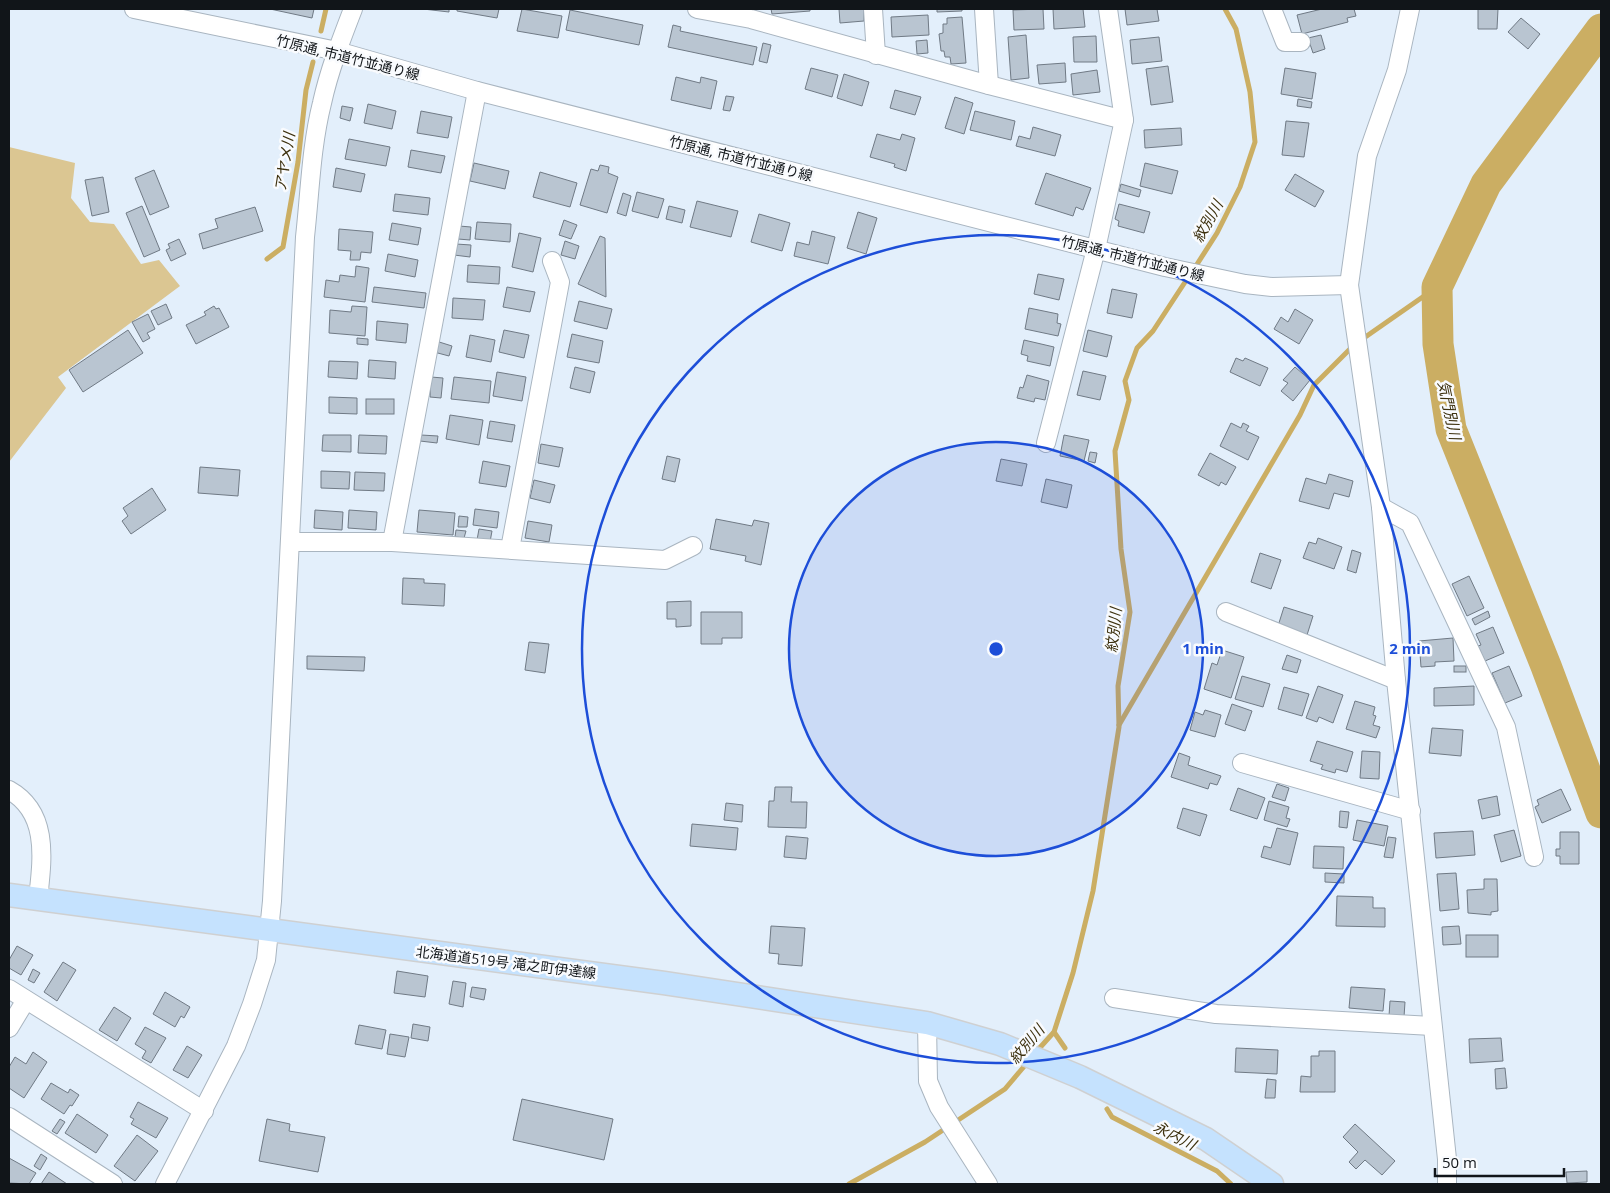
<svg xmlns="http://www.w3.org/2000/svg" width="1610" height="1193" font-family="'Open Sans','Noto Sans JP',sans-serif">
	<rect width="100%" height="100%" fill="#e3effb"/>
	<!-- green -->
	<path fill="#dbc692" d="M9,147l66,16 -4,35 19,24 24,2 27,40 18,-4 21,26 -122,91 8,11 -57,74z"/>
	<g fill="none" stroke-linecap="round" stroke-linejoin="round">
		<!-- stream -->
		<g stroke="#cbae63" stroke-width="5">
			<path d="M321,31l5,-22"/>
			<path d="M267,259l16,-12 15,-85 8,-72 7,-28"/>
			<path d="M1194,269l23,-36 23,-46 15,-45 -5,-50 -14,-63 -11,-20"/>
			<path d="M1361,340l76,-53"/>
			<path d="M1119,725l181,-310 14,-30 40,-40"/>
			<path d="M1054,1032l11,16"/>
			<path d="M1036,1052l18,-20 19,-59 20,-82 26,-164 -1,-41 12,-74 -9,-63 -6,-98 14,-51 -4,-19 12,-33 16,-17 36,-55"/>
			<path d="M1107,1109l5,8 105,54 14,13"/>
			<path d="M849,1184l76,-42 80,-53 22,-26"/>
		</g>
		<!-- river -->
		<path stroke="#cbae63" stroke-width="31" d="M1601,29l-115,155 -49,103 1,57 13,85 95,237 55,147"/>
	</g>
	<!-- building -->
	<g fill="#b9c5d1" stroke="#707a85">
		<path d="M270,9h44l-2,9z"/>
		<path d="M423,9h26v3z"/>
		<path d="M457,9h42l-2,9 -40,-7z"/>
		<path d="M522,9l40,7 -4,22 -41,-7z"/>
		<path d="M771,9h39v2l-38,3z"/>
		<path d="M839,9h25v12l-24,2z"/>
		<path d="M937,9h25v2l-25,1z"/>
		<path d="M1043,9l1,20 -30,1 -1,-20z"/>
		<path d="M1053,9h30l2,18 -31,2z"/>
		<path d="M1125,9h32l2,12 -32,4z"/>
		<path d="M1322,9h32l2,7 -9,2 1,4 -46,12 -5,-19z"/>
		<path d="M1478,9h20l-1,20h-19z"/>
		<path d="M570,10l73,15 -4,20 -73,-15z"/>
		<path d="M928,15l1,20 -37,2 -1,-20z"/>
		<path d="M962,17l4,46 -15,1 -1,-7h-5l-1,-6h-3l-2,-17 4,-1v-9h4v-6z"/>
		<path d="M1521,18l19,16 -12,15 -20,-17z"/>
		<path d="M673,25l8,2 -1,4 77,16 -4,18 -85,-18z"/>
		<path d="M1026,35l3,43 -18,2 -3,-43z"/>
		<path d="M1321,35l4,14 -12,4 -5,-15z"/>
		<path d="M1096,36l1,26h-23l-1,-25z"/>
		<path d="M1159,37l3,24 -30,3 -2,-24z"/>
		<path d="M927,40l1,13 -11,1 -1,-13z"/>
		<path d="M763,43l8,2 -4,18 -8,-2z"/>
		<path d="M1065,63l1,19 -27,2 -2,-19z"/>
		<path d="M1168,66l5,36 -22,3 -5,-36z"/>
		<path d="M811,68l27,7 -6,22 -27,-8z"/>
		<path d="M1285,68l31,5 -4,26 -31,-5z"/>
		<path d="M1097,70l3,22 -27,3 -2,-21z"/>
		<path d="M844,74l25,8 -7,24 -25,-8z"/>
		<path d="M676,77l24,6 1,-6 16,4 -6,28 -40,-9z"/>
		<path d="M895,90l26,7 -6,18 -25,-7z"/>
		<path d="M726,96l8,1 -4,14 -7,-1z"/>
		<path d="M955,97l18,6 -9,31 -19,-6z"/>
		<path d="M1298,99l14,3 -1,6 -14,-2z"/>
		<path d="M368,104l28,7 -4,18 -28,-6z"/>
		<path d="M342,106l11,2 -3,13 -10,-3z"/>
		<path d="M421,111l31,6 -4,21 -31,-5z"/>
		<path d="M975,111l40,10 -4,19 -41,-10z"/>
		<path d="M1286,121l23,2 -5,34 -22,-2z"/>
		<path d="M1033,127l28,8 -6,21 -39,-10 3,-10 11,3z"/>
		<path d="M1181,128l1,17 -37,3 -1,-18z"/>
		<path d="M877,134l23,6 2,-6 13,4 -9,33 -12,-4 1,-3 -25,-7z"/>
		<path d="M349,139l41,8 -4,19 -41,-7z"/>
		<path d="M411,150l34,6 -4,17 -33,-6z"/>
		<path d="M474,163l35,8 -4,18 -35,-8z"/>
		<path d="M1145,163l33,8 -6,23 -32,-8z"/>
		<path d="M600,165l9,2 -1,6 10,4 -11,36 -27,-8 11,-36 7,2z"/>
		<path d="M336,168l29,6 -4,18 -28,-5z"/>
		<path d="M154,170l15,37 -19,8 -15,-37z"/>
		<path d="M540,172l37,11 -7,24 -37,-10z"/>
		<path d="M1046,173l45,15 -8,22 -7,-3 -3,9 -38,-12z"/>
		<path d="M1295,174l29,17 -9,16 -30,-17z"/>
		<path d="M103,177l6,35 -17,4 -7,-36z"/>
		<path d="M1121,184l20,6 -2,7 -20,-6z"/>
		<path d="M637,192l27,7 -6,19 -26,-7z"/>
		<path d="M623,193l8,3 -5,20 -9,-3z"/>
		<path d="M395,194l35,4 -2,17 -35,-4z"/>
		<path d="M697,201l41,10 -7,26 -41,-10z"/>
		<path d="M1119,204l31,8 -6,21 -26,-7 1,-5 -4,-2z"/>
		<path d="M142,206l18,44 -16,7 -18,-44z"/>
		<path d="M669,206l16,4 -3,13 -16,-4z"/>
		<path d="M255,207l8,24 -60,18 -4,-15 19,-6 -3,-9z"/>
		<path d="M858,212l19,6 -11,36 -19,-6z"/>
		<path d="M759,214l31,9 -8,28 -31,-9z"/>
		<path d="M564,220l13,5 -6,14 -12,-4z"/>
		<path d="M477,222l34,2 -1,18 -35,-3z"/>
		<path d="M392,223l29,5 -3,17 -29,-5z"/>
		<path d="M459,226l12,1 -1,13 -12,-1z"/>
		<path d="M339,229l34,3 -2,21 -10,-1 -1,8h-10l1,-9 -13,-1z"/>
		<path d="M812,231l23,6 -7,27 -34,-8 3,-14 12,3z"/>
		<path d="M519,233l22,5 -8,34 -21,-5z"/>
		<path d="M600,236l5,2 1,59 -28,-13z"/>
		<path d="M179,239l7,15 -15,7 -5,-11 4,-2 -2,-4z"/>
		<path d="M565,241l14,5 -4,13 -14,-4z"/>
		<path d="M456,244l15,1 -1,12 -16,-2z"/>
		<path d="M388,254l30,6 -3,17 -30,-6z"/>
		<path d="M468,265l32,2 -1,17 -32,-2z"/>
		<path d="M356,266l13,2 -4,34 -41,-5 2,-17 13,2 1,-7 15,2z"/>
		<path d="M1038,274l26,5 -5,21 -25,-6z"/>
		<path d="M374,287l52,6 -2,15 -52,-6z"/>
		<path d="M507,287l28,5 -5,20 -27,-5z"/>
		<path d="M1112,289l25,5 -5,24 -25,-5z"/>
		<path d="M453,298l32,2 -2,20 -31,-2z"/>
		<path d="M579,301l33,8 -5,20 -33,-8z"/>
		<path d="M166,304l6,14 -14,7 -7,-14z"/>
		<path d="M214,306l2,3 3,-1 10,19 -33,17 -10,-19 20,-10 -2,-3z"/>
		<path d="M352,306l15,1 -2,29 -36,-3 1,-23 21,2z"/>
		<path d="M1029,308l29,6 -1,9 4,1 -3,12 -33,-7z"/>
		<path d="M1295,309l18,11 -14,24 -25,-15 7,-12 7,5z"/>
		<path d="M148,314l7,15 -8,4 3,5 -7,4 -11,-20z"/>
		<path d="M377,321l31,3 -2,19 -30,-3z"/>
		<path d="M128,330l15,23 -60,39 -14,-22z"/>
		<path d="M504,330l25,5 -5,23 -25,-6z"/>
		<path d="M1088,330l24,6 -5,21 -24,-6z"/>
		<path d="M572,334l31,7 -4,22 -32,-6z"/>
		<path d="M470,335l25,5 -4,22 -25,-5z"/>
		<path d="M357,338l11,1v6l-11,-1z"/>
		<path d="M1024,340l30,7 -4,19 -23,-5 1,-5 -7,-2z"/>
		<path d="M436,341l16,5 -3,10 -15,-4z"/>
		<path d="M1236,358l7,3 2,-3 23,10 -8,18 -30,-14z"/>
		<path d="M369,360l27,2 -1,17 -27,-2z"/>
		<path d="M329,361l29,1 -1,17 -29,-2z"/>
		<path d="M575,367l20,5 -5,21 -20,-5z"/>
		<path d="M1295,367l15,13 -17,21 -12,-10 7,-8 -5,-3z"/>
		<path d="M1083,371l23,5 -6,24 -23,-5z"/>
		<path d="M497,372l29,5 -4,24 -29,-5z"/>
		<path d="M1027,375l22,6 -4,19 -10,-2 -1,4 -17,-4 3,-11 3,1z"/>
		<path d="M431,377l12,1 -2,20 -11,-1z"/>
		<path d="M454,377l37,4 -2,22 -38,-4z"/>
		<path d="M329,397l28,1v16l-28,-1z"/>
		<rect x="366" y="399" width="28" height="15"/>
		<path d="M450,415l33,5 -4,25 -33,-6z"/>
		<path d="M490,421l25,4 -3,17 -25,-4z"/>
		<path d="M1231,423l10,5 2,-5 6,3 -3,5 13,6 -11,23 -28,-14z"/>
		<path d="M323,435h28v17l-29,-1z"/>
		<path d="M359,435l28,1 -1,18 -28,-1z"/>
		<path d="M421,435l17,1 -1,7 -17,-2z"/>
		<path d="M1064,435l25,5 -5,21 -24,-5z"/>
		<path d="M541,444l22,4 -4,19 -21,-4z"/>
		<path d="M1090,452l7,1 -2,10 -7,-2z"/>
		<path d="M1210,453l26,14 -10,18 -5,-3 -2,4 -21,-11z"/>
		<path d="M667,456l13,3 -5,23 -13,-3z"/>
		<path d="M1001,459l26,5 -5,22 -26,-5z"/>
		<path d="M483,461l27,5 -4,21 -27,-4z"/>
		<path d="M200,467l40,3 -2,26 -40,-3z"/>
		<path d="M321,471l29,1 -1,17 -28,-1z"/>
		<path d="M355,472l30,1 -1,18 -30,-1z"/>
		<path d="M1329,474l24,7 -4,16 -15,-4 -5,16 -30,-8 7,-23 20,6z"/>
		<path d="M1046,479l26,6 -5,23 -26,-6z"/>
		<path d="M534,480l21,5 -5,18 -20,-5z"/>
		<path d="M152,488l14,22 -35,24 -9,-13 6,-5 -5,-8z"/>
		<path d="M475,509l24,3 -2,16 -24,-3z"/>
		<path d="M315,510l28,2 -1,18 -28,-2z"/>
		<path d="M349,510l28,2 -1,18 -28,-2z"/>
		<path d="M419,510l36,3 -2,22 -36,-3z"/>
		<path d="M459,516l9,1 -1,10h-9z"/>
		<path d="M716,519l36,7 2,-6 15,3 -8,42 -16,-4 1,-5 -36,-7z"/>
		<path d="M528,521l24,4 -3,17 -24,-4z"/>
		<path d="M479,529l13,2 -2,11 -13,-2z"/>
		<path d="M456,530l10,1 -2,7 -9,-1z"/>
		<path d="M1318,538l24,9 -8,22 -31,-11 6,-16 7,2z"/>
		<path d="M1352,550l9,3 -5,20 -9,-3z"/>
		<path d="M1260,553l21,7 -10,29 -20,-7z"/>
		<path d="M1469,576l15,32 -17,8 -15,-32z"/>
		<path d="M403,578l21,1v4l21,1 -1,22 -42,-2z"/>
		<path d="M691,601v25l-15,1v-8h-9v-17z"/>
		<path d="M1284,607l29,9 -6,19 -29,-9z"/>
		<path d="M1488,611l2,6 -15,8 -3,-6z"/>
		<path d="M701,612h41v26h-20v6h-21z"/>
		<path d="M1493,627l11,26 -19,8 -7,-15 3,-1 -5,-11z"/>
		<path d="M1453,638l1,23 -19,1v4l-14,1 -2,-26z"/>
		<path d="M529,642l20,2 -4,29 -20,-3z"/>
		<path d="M1222,650l22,7 -13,41 -27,-9 8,-26 5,2z"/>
		<path d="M1287,655l14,5 -4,13 -15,-4z"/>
		<path d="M307,656l58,1 -1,14 -57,-2z"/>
		<rect x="1454" y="666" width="12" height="6"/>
		<path d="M1509,666l13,30 -17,7 -13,-30z"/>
		<path d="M1242,676l28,8 -7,23 -28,-8z"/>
		<path d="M1318,686l25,9 -10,28 -14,-6 -2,5 -11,-4z"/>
		<path d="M1474,686v19l-40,1v-18z"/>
		<path d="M1284,687l25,7 -7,22 -24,-7z"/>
		<path d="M1355,701l20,6 -2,8 3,1 -3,9 7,2 -4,11 -30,-9z"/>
		<path d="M1232,704l20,7 -7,20 -20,-7z"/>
		<path d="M1205,710l16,5 -6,22 -25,-7 5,-18 8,3z"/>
		<path d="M1432,728l31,2 -2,26 -32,-3z"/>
		<path d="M1317,741l36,11 -6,20 -11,-3 -1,4 -14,-4 2,-4 -13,-4z"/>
		<path d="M1362,751l18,1 -1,27 -19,-1z"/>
		<path d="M1179,753l11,4 -2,8 33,11 -4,9 -7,-2 -2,6 -37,-12z"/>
		<path d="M1277,784l12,4 -4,13 -13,-4z"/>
		<path d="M775,787h17l-1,15h16l-1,26 -38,-1 1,-26h5z"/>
		<path d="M1238,788l27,10 -8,21 -27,-9z"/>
		<path d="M1561,789l10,21 -29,13 -7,-16 4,-2 -2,-5z"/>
		<path d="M1497,796l3,19 -18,4 -4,-19z"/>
		<path d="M1269,801l20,6 -3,11 4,1 -3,8 -23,-7z"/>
		<path d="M726,803l17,2 -1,17 -18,-2z"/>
		<path d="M1183,808l24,7 -7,21 -23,-8z"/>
		<path d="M1340,811l9,1 -2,16 -8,-1z"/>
		<path d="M1357,820l31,6 -4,20 -31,-6z"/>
		<path d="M692,824l46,4 -2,22 -46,-4z"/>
		<path d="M1277,828l21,5 -8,32 -29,-8 3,-11 7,2z"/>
		<path d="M1514,830l7,26 -20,6 -7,-27z"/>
		<path d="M1473,831l2,24 -39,3 -2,-25z"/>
		<path d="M1560,832h19v32h-19v-8h-4v-7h4z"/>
		<path d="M786,836l22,2 -2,21 -22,-2z"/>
		<path d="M1388,837l8,1 -3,20 -9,-1z"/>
		<path d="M1314,846l30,1 -1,22 -30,-1z"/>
		<path d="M1325,873l19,1v9l-19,-1z"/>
		<path d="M1456,873l3,36 -19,2 -3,-37z"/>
		<path d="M1484,879h13l1,32 -7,1v3l-23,-2 -1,-23 17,-1z"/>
		<path d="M1337,896l36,1v11h12v19l-49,-1z"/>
		<path d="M771,926l34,2 -3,38 -24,-2 1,-10 -10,-1z"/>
		<path d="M1459,926l2,18 -18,1 -1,-18z"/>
		<rect x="1466" y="935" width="32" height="22"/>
		<path d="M17,946l16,9 -12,20 -12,-7v-8z"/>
		<path d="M63,962l13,8 -19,31 -13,-9z"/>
		<path d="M33,969l7,4 -6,10 -6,-3z"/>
		<path d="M397,971l31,5 -3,21 -31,-4z"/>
		<path d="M453,981l13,2 -3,24 -14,-3z"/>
		<path d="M472,987l14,2 -2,11 -14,-3z"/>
		<path d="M1351,987l34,2 -2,22 -34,-3z"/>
		<path d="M165,992l25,15 -6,11 -3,-2 -6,11 -22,-13z"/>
		<path d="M1390,1001l15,1 -1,15 -15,-1z"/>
		<path d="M114,1007l17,11 -14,23 -18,-11z"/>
		<path d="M413,1024l17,3 -2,14 -17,-3z"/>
		<path d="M359,1025l27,5 -4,19 -27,-5z"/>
		<path d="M145,1027l21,11 -15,25 -9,-5 4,-7 -11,-7z"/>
		<path d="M390,1034l19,3 -4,20 -18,-3z"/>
		<path d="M1501,1038l2,23 -33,2 -1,-24z"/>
		<path d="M187,1046l15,9 -14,23 -15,-8z"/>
		<path d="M1236,1048l42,2 -1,24 -42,-2z"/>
		<path d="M1319,1051h16v41h-35l1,-16 10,1v-21h8z"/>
		<path d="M33,1052l14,10 -23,36 -15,-10v-21l6,-10 11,7z"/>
		<path d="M1505,1068l2,20 -11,1 -1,-20z"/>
		<path d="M1267,1079l9,1 -1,18h-10z"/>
		<path d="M51,1083l17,10 2,-4 9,6 -7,11 -2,-1 -6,9 -23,-15z"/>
		<path d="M522,1099l91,20 -9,41 -91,-20z"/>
		<path d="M138,1102l30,16 -12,20 -25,-14 3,-5 -4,-2z"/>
		<path d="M77,1114l31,21 -12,18 -31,-20z"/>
		<path d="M60,1119l5,3 -8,12 -5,-3z"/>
		<path d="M267,1119l23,5 -1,7 36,6 -7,35 -59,-11z"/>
		<path d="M1355,1124l40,37 -13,14 -17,-15 -9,9 -7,-7 9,-10 -15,-15z"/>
		<path d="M137,1135l21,16 -23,30 -21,-15z"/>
		<path d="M41,1154l6,4 -7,12 -6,-4z"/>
		<path d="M9,1158l27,15 -7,11 -20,-1z"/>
		<path d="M1587,1171v11l-20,1 -1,-11z"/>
		<path d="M49,1172l18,12h-26z"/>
	</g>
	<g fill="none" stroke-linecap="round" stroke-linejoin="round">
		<!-- minor casing -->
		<g stroke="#a9b5c0" stroke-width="20">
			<g id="minor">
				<path d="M134,9l203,42 140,40 688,176 80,17 27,3 77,-2"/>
				<path d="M697,9l54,10 238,66 135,35"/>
				<path d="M873,9l3,46"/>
				<path d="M984,9l5,76"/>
				<path d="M1272,9l13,33h16"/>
				<path d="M1410,9l-13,61 -30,86 -18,129 32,222 15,173 51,479v25"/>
				<path d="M1046,443l50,-194 28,-129 -16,-111"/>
				<path d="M1381,507l29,16 96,204 28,130"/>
				<path d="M290,542h102l273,18 28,-14"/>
				<path d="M392,542l85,-451"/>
				<path d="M510,549l50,-267 -8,-21"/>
				<path d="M1226,612l170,68"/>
				<path d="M1242,763l169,48"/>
				<path d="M9,790c41,23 33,71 29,109"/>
				<path d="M9,989l195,122"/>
				<path d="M1114,998l102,16 216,12"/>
				<path d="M927,1023l1,58 11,26 49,77"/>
				<path d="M9,1028l17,-28"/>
				<path d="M9,1117l104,67"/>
				<path d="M165,1184l71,-138 16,-42 14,-44 6,-59 33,-664c5,-45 6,-90 17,-134 7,-32 19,-63 31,-94"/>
			</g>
		</g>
		<!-- major casing -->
		<g stroke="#cfd0d1" stroke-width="25">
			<path id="major" d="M9,895l655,88 263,40 73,21 80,33 126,62 66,45"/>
		</g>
		<!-- minor -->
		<use href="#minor" stroke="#fff" stroke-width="18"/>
		<!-- major -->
		<use href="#major" stroke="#c5e2fe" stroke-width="22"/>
	</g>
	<!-- distance rings -->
	<circle cx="996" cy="649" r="207" fill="#1d4ed8" fill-opacity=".12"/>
	<g fill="none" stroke="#1d4ed8" stroke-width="2.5">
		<circle cx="996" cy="649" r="207"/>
		<circle cx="996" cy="649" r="414"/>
	</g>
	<g text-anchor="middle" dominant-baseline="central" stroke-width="5" stroke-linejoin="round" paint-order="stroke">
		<!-- street labels -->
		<g font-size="14" fill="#111519" stroke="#f9fbfe">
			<text transform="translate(348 57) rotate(14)">竹原通, 市道竹並通り線</text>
			<text transform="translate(741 158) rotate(14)">竹原通, 市道竹並通り線</text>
			<text transform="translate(1133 258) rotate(14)">竹原通, 市道竹並通り線</text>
			<text transform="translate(506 962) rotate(7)">北海道道519号 滝之町伊達線</text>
		</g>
		<!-- water labels -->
		<g font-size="15" font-style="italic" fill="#3d310f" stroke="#f9fbfe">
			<text transform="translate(284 162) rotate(-81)">アヤメ川</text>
			<text transform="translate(1207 221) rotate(-61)">紋別川</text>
			<text transform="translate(1450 410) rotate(78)">気門別川</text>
			<text transform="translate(1113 630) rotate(-84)">紋別川</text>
			<text transform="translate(1026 1044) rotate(-50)">紋別川</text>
			<text transform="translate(1175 1135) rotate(27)">永内川</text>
		</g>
	</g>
	<circle cx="996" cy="649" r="8" fill="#1d4ed8" stroke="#f9fbfe" stroke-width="2.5"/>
	<g font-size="15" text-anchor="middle" font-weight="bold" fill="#1d4ed8" stroke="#f9fbfe" stroke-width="5" stroke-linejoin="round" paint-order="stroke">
		<text x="1203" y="654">1 min</text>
		<text x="1410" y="654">2 min</text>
	</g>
	<!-- border -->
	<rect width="1610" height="1193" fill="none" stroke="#111519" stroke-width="20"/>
	<!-- scale -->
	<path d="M1435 1168v8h129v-8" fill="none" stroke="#111519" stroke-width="2.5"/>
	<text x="1442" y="1168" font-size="15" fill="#111519" stroke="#f9fbfe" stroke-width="4" paint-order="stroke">50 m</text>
</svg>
